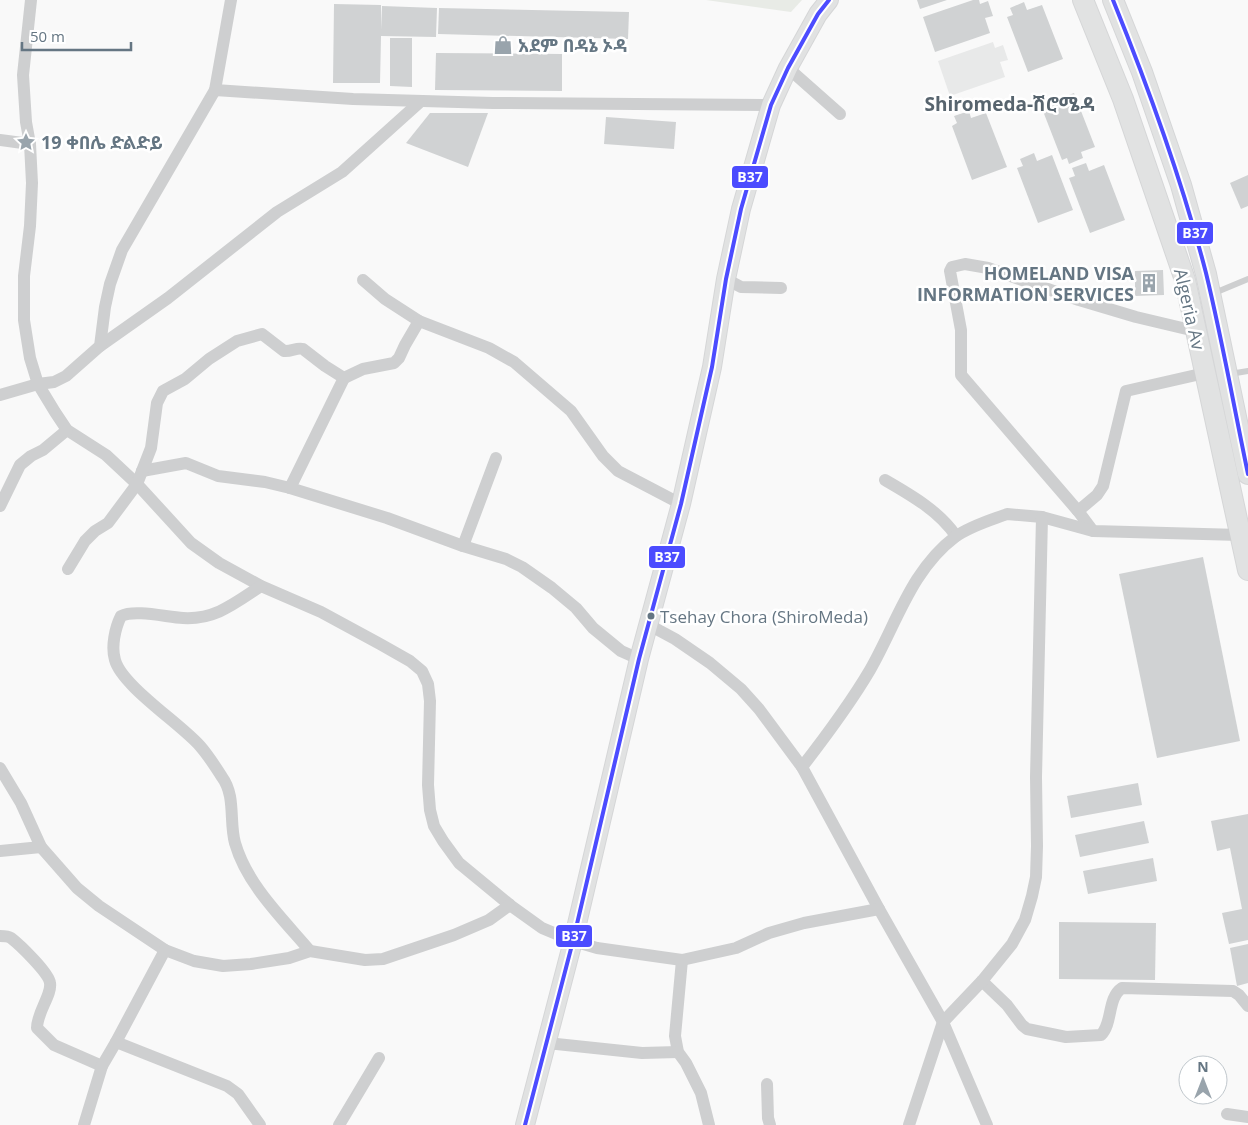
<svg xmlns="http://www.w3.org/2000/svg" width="1248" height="1125" font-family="'Open Sans','Noto Sans Ethiopic',sans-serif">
	<rect width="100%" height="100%" fill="#f9f9f9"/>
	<!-- built -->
	<path fill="#e8e9e9" d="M993,42l2,6 8,-3 5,15 -8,2 5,15 -55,19 -12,-35z"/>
	<!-- green -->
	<path fill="#e8ebe6" d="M706,0h96l-11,12z"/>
	<!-- building -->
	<g fill="#d0d2d3">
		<path d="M917,0h30l-27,9z"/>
		<path d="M973,0h6l1,4 8,-3 5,15 -8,2 5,15 -55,19 -12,-35z"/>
		<path d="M1024,2l3,8 15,-5 21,54 -35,13 -21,-55 6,-2 -3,-7z"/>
		<path d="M334,4l47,1v25l1,-24 55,2 -1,29 -55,-1 -1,47h-47z"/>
		<path d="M439,8l190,4 -1,27 -190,-5z"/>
		<path d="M390,38h22v49l-22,-1z"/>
		<path d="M436,53l126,1v37l-127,-1z"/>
		<path d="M1074,93l21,54 -14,5 2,6 -14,6 -2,-6 -5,2 -21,-54z"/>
		<path d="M969,111l2,7 15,-5 21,54 -35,13 -20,-54 5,-3 -3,-7z"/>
		<path d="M430,113h58l-20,54 -62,-24z"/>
		<path d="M606,117l70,5 -2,27 -70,-5z"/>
		<path d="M1034,153l3,8 15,-6 21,55 -35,13 -21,-55 6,-2 -3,-7z"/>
		<path d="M1086,163l3,8 15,-6 21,55 -35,13 -21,-55 6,-2 -3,-8z"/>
		<path d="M1248,175v31l-7,3 -11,-26z"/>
		<path d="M1163,270l1,25 -29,1v-25z"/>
		<path d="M1203,557l37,184 -83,17 -38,-184z"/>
		<path d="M1138,783l4,22 -71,13 -4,-22z"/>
		<path d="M1248,814v126l-19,4 -7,-31 20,-4 -12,-61 -13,3 -6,-30z"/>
		<path d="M1144,821l5,22 -69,14 -5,-22z"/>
		<path d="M1153,858l4,23 -69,13 -5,-23z"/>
		<path d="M1059,922l97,1 -1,57 -96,-1z"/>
		<path d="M1248,944v39l-11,3 -7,-38z"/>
	</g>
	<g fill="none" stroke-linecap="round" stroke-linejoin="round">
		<!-- secondary casing -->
		<g stroke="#d5d6d7" stroke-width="20">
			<path id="secondary" d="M525,1125l48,-184 66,-282 42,-155 31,-137 14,-88 15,-70 30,-104 17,-37 30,-54 11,-14"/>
		</g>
		<!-- primary casing -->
		<g stroke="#d5d6d7" stroke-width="22">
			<g id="primary">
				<path d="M1083,0l40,99 62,181 63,290"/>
				<path d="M1113,0l29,72 39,113 25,89 42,200"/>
			</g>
		</g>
		<!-- service -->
		<g stroke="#cecfd0" stroke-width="6">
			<path d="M1212,294l36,-15"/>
			<path d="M1230,374l18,-3"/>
		</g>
		<!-- minor -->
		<g stroke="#cecfd0" stroke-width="12">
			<path d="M31,0l-8,75 3,47 4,22 2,39 -2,43 -6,50v44l6,38 8,26 17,28 12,18 39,25 31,29 54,59 28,20 42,23 60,26 59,32 30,17 12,10 6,13 2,17 -2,84 2,25 4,16 9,15 16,22 51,42 32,23 31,13 24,7 85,12 -7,76 3,16 8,11 15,30 8,32"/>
			<path d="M788,68l52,46"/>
			<path d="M215,90l138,9 140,4 278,2"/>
			<path d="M0,140l30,4"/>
			<path d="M726,279l15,8 40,1"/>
			<path d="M363,280l22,19 34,22"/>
			<path d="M100,346l68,-48 109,-86 65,-40 79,-71"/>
			<path d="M344,378l19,-9 31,-6 5,-5 6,-13 14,-24 70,27 25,14 57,49 32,45 15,15 63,33"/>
			<path d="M0,395l38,-11 16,-2 12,-6 34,-30 5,-39 5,-23 12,-34 93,-160 16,-90"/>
			<path d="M142,471l44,-8 32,13 47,6 25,6"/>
			<path d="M885,480c26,15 54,31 71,56"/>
			<path d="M0,506l20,-41 11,-9 12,-6 24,-20"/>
			<path d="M1078,511l19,-16 6,-9 23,-95 79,-18"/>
			<path d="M1093,531l-15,-20 -117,-136v-45l-11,-59 2,-4 13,-3 23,4 91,32 57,17 59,14"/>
			<path d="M463,546l33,-88"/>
			<path d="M68,569l17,-28 10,-10 13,-8 29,-39 14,-36 6,-45 6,-12 22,-12 24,-20 28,-18 25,-7 22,17c7,1 13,-4 19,-2l22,17 19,12 -54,110 97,30 76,28 43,13 16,8 30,21 24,20 17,20 28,23 18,8"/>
			<path d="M261,586c-26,17 -46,34 -78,32 -17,-1 -48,-9 -62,-2 -6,12 -10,31 -6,44 7,26 66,64 85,86 8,9 15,20 22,31 14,19 7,45 13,66 12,42 48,76 75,108"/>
			<path d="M649,625l26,14 35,24 31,26 18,20 43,58 77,142 64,113 44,103"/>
			<path d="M802,767c24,-31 48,-63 68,-97 26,-45 41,-100 85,-133 15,-11 36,-17 52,-23l35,3 51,14 147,4"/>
			<path d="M0,768l21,35 20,44 36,41 22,18 66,44"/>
			<path d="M0,851l41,-4"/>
			<path d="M0,936c4,0 8,0 11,2 9,7 38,35 39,45 2,12 -13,29 -13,45l17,17 48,21"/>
			<path d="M682,960l54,-12 33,-15 35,-10 75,-14"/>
			<path d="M982,981l25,24 15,20 5,4 39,8 35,-2c12,-12 6,-37 21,-47l111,3 6,4 9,11"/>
			<path d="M116,1042l49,-92 29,11 29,5 28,-2 38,-6 21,-7 55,9 18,-1 71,-24 35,-15 21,-15"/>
			<path d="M547,1043l95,10 36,-1"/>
			<path d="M767,1084l1,34 2,7"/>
			<path d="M1227,1114l21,3"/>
			<path d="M84,1125l18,-59 14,-24 111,44 11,8 22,31"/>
			<path d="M339,1125l40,-67"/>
			<path d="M909,1125l34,-103 39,-41 30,-37 13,-24 7,-24 4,-19 1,-31 -1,-69 6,-260"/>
		</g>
		<!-- secondary -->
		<use href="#secondary" stroke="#e1e2e2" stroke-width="18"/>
		<!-- primary -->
		<use href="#primary" stroke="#e1e2e2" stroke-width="20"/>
		<!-- bus-1 casing -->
		<g stroke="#fff" stroke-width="8">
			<g id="bus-1">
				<path d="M1113,0c36,89 69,180 93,273 16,66 28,134 42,201"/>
				<path d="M525,1125l48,-184 66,-282 42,-155 31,-137 14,-88 15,-70 30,-104 17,-37 30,-54 11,-14"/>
			</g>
		</g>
		<!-- bus-1 -->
		<use href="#bus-1" stroke="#4c4cff" stroke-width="4"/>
	</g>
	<!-- icons -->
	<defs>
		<g id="shop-bare" transform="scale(1.5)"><path d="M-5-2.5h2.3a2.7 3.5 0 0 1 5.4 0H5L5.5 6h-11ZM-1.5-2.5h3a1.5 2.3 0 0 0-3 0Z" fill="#99a4ac" stroke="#fff" stroke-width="2.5" paint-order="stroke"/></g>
		<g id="sight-bare" transform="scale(1.5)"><path d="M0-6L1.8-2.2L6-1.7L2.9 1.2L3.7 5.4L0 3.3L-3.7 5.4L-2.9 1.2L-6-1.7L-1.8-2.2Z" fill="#99a4ac" stroke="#fff" stroke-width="2.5" paint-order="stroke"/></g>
		<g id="building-bare" transform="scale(1.5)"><path d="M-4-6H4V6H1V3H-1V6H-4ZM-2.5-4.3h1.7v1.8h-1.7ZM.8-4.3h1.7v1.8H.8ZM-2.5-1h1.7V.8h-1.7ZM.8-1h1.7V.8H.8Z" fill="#99a4ac" stroke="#fff" stroke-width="2.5" paint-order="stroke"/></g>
	</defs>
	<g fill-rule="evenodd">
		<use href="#shop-bare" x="503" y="45"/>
		<use href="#sight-bare" x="26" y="142"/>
		<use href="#building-bare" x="1149" y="283"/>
	</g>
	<!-- markers -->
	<circle fill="#657683" stroke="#fff" stroke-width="2" cx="651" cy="616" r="4.5"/>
	<g text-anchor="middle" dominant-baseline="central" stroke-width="5" stroke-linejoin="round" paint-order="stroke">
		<!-- bus labels -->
		<g font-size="17" fill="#657683" stroke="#fff" text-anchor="start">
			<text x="660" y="616">Tsehay Chora (ShiroMeda)</text>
		</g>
		<!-- poi labels -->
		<g font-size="18" font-weight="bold" fill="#657683" stroke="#fff" text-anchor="start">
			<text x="518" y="45">አደም በዳኔ ኦዳ</text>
			<text x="41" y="142">19 ቀበሌ ድልድይ</text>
			<text x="1134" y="273" text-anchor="end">HOMELAND VISA<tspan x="1134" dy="21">INFORMATION SERVICES</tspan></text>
		</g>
		<!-- street labels -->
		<g font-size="18" fill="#657683" stroke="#fff">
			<text transform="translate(1190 309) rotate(77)">Algeria Av</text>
		</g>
		<!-- neighbourhood labels -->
		<g font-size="19" font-weight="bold" fill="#57646e" stroke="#fff">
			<text x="1010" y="104">Shiromeda-ሽሮሜዳ</text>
		</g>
	</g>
	<g stroke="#fff" stroke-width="2">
		<rect x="731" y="165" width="38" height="24" rx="5" fill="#4c4cff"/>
		<rect x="1176" y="221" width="38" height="24" rx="5" fill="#4c4cff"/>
		<rect x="648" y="545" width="38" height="24" rx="5" fill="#4c4cff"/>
		<rect x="555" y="924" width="38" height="24" rx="5" fill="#4c4cff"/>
	</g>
	<g font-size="14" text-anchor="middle" font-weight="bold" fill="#fff">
		<text x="750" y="182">B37</text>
		<text x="1195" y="238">B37</text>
		<text x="667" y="562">B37</text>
		<text x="574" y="941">B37</text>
	</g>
	<!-- north arrow -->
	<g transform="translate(1203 1080)"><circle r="24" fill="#ffffff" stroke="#c1c8cd"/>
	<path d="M0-4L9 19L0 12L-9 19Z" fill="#99a4ac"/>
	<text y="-8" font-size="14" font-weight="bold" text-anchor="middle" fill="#657683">N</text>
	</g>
	<!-- scale -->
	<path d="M22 42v8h109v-8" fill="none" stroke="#657683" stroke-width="2.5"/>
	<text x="30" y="42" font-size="15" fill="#657683" stroke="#ffffff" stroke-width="4" paint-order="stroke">50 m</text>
</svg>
